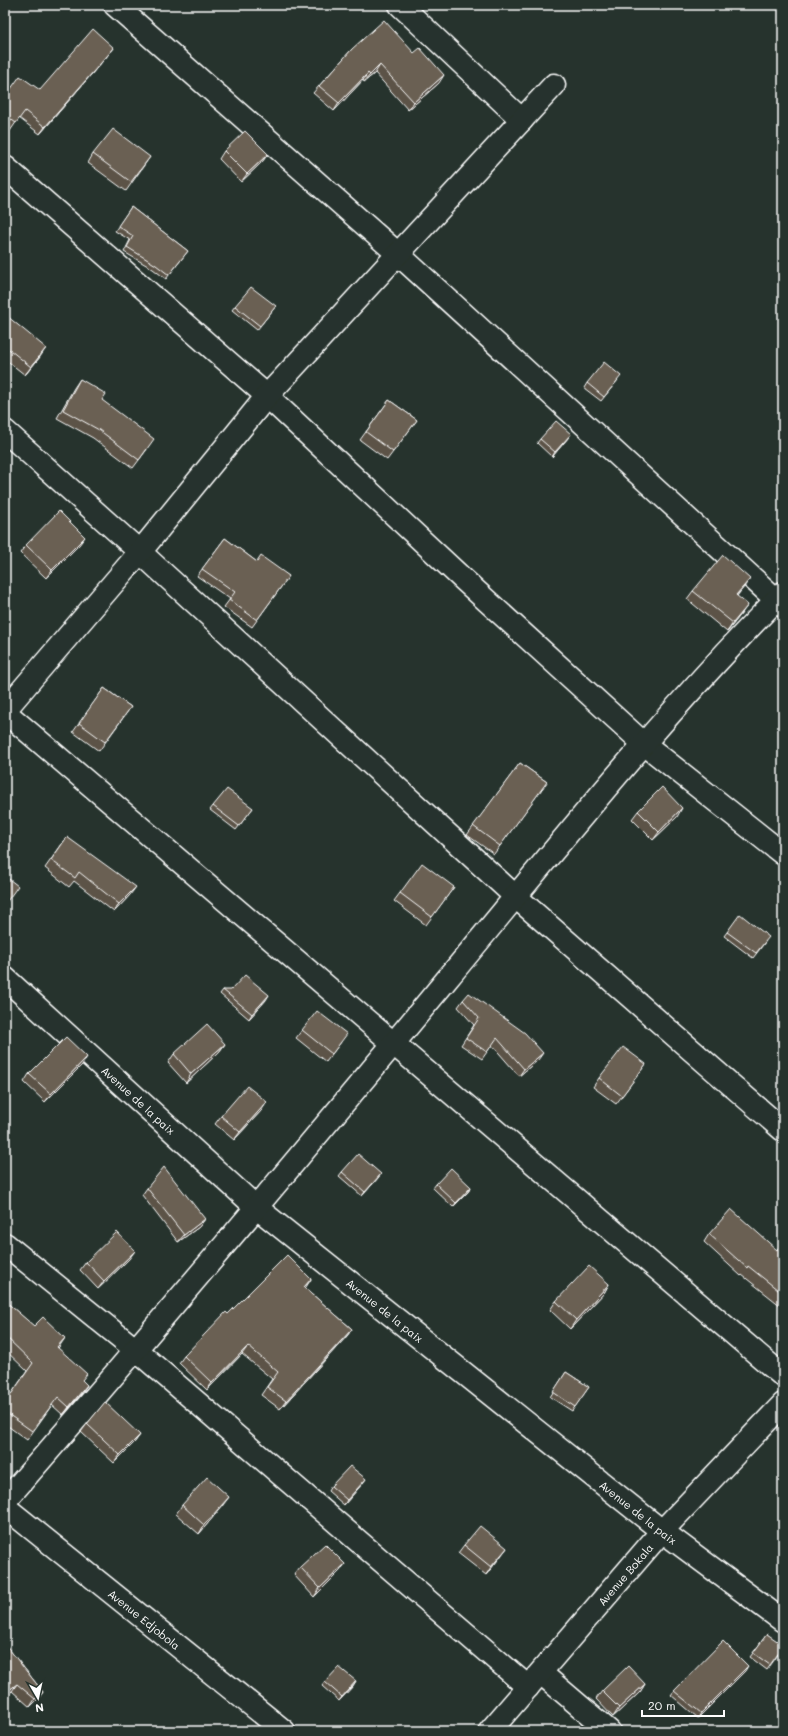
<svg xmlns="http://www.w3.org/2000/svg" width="788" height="1736" font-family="Mali,sans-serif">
	<rect width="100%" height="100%" fill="#26332d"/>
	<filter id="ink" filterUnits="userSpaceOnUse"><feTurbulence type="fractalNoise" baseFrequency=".025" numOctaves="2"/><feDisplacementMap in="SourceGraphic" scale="8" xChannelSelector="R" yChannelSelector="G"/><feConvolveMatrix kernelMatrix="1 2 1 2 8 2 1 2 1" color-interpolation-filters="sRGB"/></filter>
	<g filter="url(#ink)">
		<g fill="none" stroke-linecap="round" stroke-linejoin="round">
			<!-- street casing -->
			<g stroke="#fff" stroke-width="25">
				<g id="street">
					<path d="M115,5l283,249 385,352"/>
					<path d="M400,5l122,115"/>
					<path d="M5,167l262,229 197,184 179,163 140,111"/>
					<path d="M5,431l135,121 376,345 267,233"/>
					<path d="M5,710l135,-158 127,-156 287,-311"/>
					<path d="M5,712l778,664"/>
					<path id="s1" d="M5,978l252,230 405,323 121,90"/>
					<path d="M5,1244l131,106 392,337"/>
					<path d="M5,1501c150,-172 297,-347 443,-523 109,-131 215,-264 335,-385"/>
					<path id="s2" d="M5,1507l279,224"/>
					<path d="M541,1673l68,58"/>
					<path id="s3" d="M490,1731l172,-200 121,-127"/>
				</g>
			</g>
			<!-- street -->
			<use href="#street" stroke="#26332d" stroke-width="22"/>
		</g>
		<!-- wall -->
		<g fill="#5b5347" stroke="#fff">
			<path d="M114,48l-6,7 -68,79 -21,-16 -9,13 -5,-4v-30l35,-7z"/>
			<path d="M352,49l87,34 -31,27 -33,-37 -11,9 -1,-2 -29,31 -21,-18 6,-7z"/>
			<path d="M224,151l44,3 -6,8 -21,20 -22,-23z"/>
			<path d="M93,154l57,3 -24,34 -38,-28z"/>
			<path d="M131,207l57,44 -22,28 -13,-10 -29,-17 6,-12 -15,-9z"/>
			<path d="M235,306h41l-19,24 -25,-20z"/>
			<path d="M5,319l35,38 -15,18 -20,-16z"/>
			<path d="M80,379l22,21 46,48 -15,20 -40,-30 -36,-20 17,-30z"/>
			<path d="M618,380l-17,21 -17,-13 3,-5z"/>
			<path d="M389,400l28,20 -30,40 -27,-20z"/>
			<path d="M568,438l-16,19 -15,-14 3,-4z"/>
			<path d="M225,538l32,24 32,14 -37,51 -28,-20 6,-8 -33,-23z"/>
			<path d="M26,545h53l-33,33 -26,-25z"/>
			<path d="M744,587l-7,9 5,17 -15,19 -40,-33 6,-8z"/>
			<path d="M104,688l27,19 -32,44 -26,-19z"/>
			<path d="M520,763l27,19 -53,72 -27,-19z"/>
			<path d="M213,806l40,2 -17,22 -26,-20z"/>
			<path d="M638,811l39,6 -24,23 -21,-21z"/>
			<path d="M67,837l63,58 -16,17 -40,-31 -5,6 -24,-19z"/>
			<path d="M454,887l-28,38 -32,-24 6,-8z"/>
			<path d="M727,932l39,9 -13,17 -29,-22z"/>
			<path d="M223,990l43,10 -17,19 -29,-25z"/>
			<path d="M463,1000l75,60 -19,16 -27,-31 -10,14 -21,-14 13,-20 -16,-18z"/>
			<path d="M302,1030l39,12 -15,20 -30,-24z"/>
			<path d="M225,1044l-6,8 -33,31 -18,-20 6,-9z"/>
			<path d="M646,1064l-30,40 -23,-17 6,-9z"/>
			<path d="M82,1065l-37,37 -21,-20 5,-8z"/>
			<path d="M267,1102l-6,9 -27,29 -19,-16 6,-8z"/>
			<path d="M342,1172l36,6 -16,18 -23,-20z"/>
			<path d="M436,1184l35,3 -3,5 -15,15 -20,-19z"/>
			<path d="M147,1188l58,31 -6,8 -21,15 -36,-47z"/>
			<path d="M709,1234l68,16 6,-8v62l-2,2 -39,-31 -1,1 -37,-34z"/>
			<path d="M129,1259l-31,30 -18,-19 6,-8z"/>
			<path d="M311,1279l-6,9 47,41 -5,7 -67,73 -19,-14 11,-16 -30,-25 -35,36 -28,-27 5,-7 44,-42z"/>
			<path d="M609,1284l-5,9 -34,36 -20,-19 6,-9z"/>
			<path d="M5,1301l53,47 24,33 5,4 -6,9 -18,21 -11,-10 -25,35 -22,-16v-21l22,-32 -22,-21z"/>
			<path d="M566,1372l23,15 -17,24 -22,-14z"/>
			<path d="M87,1424l53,11 -6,8 -20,20 -33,-31z"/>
			<path d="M363,1483l-19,22 -16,-14 3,-5z"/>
			<path d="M182,1505h41l-24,29 -23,-20z"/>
			<path d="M464,1545l37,11 -15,19 -28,-22z"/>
			<path d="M345,1564l-6,8 -25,25 -20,-22 6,-8z"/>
			<path d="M767,1634l16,14 -16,22 -17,-13z"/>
			<path d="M5,1644l38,48 -5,7 -8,8 -18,-16 -7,5z"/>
			<path d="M745,1671l-47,47 -27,-23 3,-4z"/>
			<path d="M325,1682l28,4 -14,15 -17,-15z"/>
			<path d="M645,1684l-5,8 -27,25 -17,-18 6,-8z"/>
		</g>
		<!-- shaded-wall -->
		<g fill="#4a433a" stroke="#fff">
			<path d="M114,48l-6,7 -68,79 5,-7z"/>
			<path d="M380,65l-5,8 -11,9 6,-7z"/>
			<path d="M368,73l-5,7 -29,31 5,-8z"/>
			<path d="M444,75l-5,8 -31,27 6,-8z"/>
			<path d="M268,154l-6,8 -21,20 6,-8z"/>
			<path d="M46,348l-6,9 -15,18 6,-8z"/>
			<path d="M571,434l-3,4 -16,19 3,-5z"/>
			<path d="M85,537l-6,8 -33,33 6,-8z"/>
			<path d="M750,579l-6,8 -14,17 6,-9z"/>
			<path d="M748,605l-6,8 -15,19 6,-9z"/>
			<path d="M682,808l-5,9 -24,23 6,-8z"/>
			<path d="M136,887l-6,8 -16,17 5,-8z"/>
			<path d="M269,995l-3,5 -17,19 3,-5z"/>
			<path d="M225,1044l-6,8 -33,31 5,-9z"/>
			<path d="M543,1053l-5,7 -19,16 5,-7z"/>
			<path d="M87,1057l-5,8 -37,37 6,-8z"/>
			<path d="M267,1102l-6,9 -27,29 6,-8z"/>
			<path d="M381,1174l-3,4 -16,18 3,-4z"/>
			<path d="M471,1187l-3,5 -15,15 3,-4z"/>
			<path d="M205,1219l-6,8 -21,15 6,-7z"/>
			<path d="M135,1251l-6,8 -31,30 6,-8z"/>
			<path d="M311,1279l-5,8 -8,8 6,-8z"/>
			<path d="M609,1284l-5,9 -34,36 6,-9z"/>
			<path d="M352,1329l-5,7 -67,73 6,-8z"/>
			<path d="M65,1338l-6,9 -8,8 6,-8z"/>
			<path d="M248,1346l-6,8 -35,36 5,-7z"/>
			<path d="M87,1385l-6,9 -18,21 6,-8z"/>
			<path d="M140,1435l-6,8 -20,20 6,-8z"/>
			<path d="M366,1479l-3,4 -19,22 3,-5z"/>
			<path d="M229,1497l-6,8 -24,29 5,-9z"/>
			<path d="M507,1548l-6,8 -15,19 5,-8z"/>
			<path d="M345,1564l-6,8 -25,25 6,-9z"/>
			<path d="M748,1666l-3,5 -47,47 3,-5z"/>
			<path d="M356,1681l-3,5 -14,15 3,-4z"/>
			<path d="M17,1684l-5,7 -7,5v-3z"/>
			<path d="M645,1684l-5,8 -27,25 6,-9z"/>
			<path d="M43,1692l-5,7 -8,8 5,-8z"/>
		</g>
		<!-- building -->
		<g fill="#6a6053" stroke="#fff">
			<path d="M384,20l30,33 6,-5 24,27 -30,27 -34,-37 -10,10 -2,-2 -29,30 -20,-17 33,-37z"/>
			<path d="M93,29l21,19 -69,79 -20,-16 -9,12 -11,-8v-18l15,-21 20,14z"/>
			<path d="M113,129l37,28 -19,25 -38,-28z"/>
			<path d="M245,131l23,23 -21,20 -23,-23z"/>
			<path d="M131,207l57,44 -19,24 -13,-10 -29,-18 6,-11 -15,-10z"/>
			<path d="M251,287l25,19 -16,20 -25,-20z"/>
			<path d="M7,316l39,32 -15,19 -26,-21v-27z"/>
			<path d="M604,362l17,14 -17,21 -17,-14z"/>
			<path d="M80,379l26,15 -4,6 52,39 -15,21 -40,-30 -36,-20z"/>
			<path d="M389,400l28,20 -24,32 -27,-20z"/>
			<path d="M556,421l15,13 -16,18 -15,-13z"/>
			<path d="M59,511l26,26 -33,33 -26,-25z"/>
			<path d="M225,538l32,24 4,-6 28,20 -32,44 -28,-20 6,-8 -33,-23z"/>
			<path d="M723,555l27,24 -14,16 12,10 -15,18 -40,-32z"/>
			<path d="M104,688l27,19 -26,35 -26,-19z"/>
			<path d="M520,763l27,19 -47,64 -27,-20z"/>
			<path d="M662,787l20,21 -23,24 -21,-21z"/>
			<path d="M227,789l26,19 -14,18 -26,-20z"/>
			<path d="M67,837l69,50 -17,17 -40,-32 -4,6 -24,-18z"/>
			<path d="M422,863l32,24 -22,30 -32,-24z"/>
			<path d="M5,876l13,10 -13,18z"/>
			<path d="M740,914l29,23 -13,16 -29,-21z"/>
			<path d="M245,975l24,20 -17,19 -29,-24h8z"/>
			<path d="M469,993l56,40 18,20 -19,16 -27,-31 -10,14 -21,-14 13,-20 -16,-18z"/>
			<path d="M317,1011l30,23 -15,20 -30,-24z"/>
			<path d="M207,1024l18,20 -34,30 -17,-20z"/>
			<path d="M66,1037l21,20 -36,37 -22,-20z"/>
			<path d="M623,1047l23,17 -24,32 -23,-18z"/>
			<path d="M247,1086l20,16 -27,30 -19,-16z"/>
			<path d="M358,1154l23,20 -16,18 -23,-20z"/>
			<path d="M164,1167l41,52 -21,16 -37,-47z"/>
			<path d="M451,1168l20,19 -15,16 -20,-19z"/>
			<path d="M731,1209l46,41 6,-8v52l-35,-28 -1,2 -38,-34z"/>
			<path d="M117,1232l18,19 -31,30 -18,-19z"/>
			<path d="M287,1255l24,24 -7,8 48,42 -66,72 -19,-14 11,-15 -30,-26 -36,37 -28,-27 42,-44 2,2z"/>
			<path d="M589,1266l20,18 -33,36 -20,-19z"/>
			<path d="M5,1301l29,25 9,-9 22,21 -8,9 30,27 -5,6 5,5 -18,22 -11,-10 -26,34 -27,-19v-9l28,-40 -28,-27z"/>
			<path d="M566,1372l23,15 -14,20 -22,-15z"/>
			<path d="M105,1402l35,33 -20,20 -33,-31z"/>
			<path d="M350,1466l16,13 -19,21 -16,-14z"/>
			<path d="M207,1477l22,20 -25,28 -22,-20z"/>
			<path d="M480,1526l27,22 -16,19 -27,-22z"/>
			<path d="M325,1544l20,20 -25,24 -20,-21z"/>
			<path d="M767,1634l16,11v2l-13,18 -17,-12z"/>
			<path d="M723,1641l25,25 -47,47 -27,-22z"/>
			<path d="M5,1644l38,48 -8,7 -18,-15 -12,9z"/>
			<path d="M628,1666l17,18 -26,24 -17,-17z"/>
			<path d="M339,1667l17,14 -14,16 -17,-15z"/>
		</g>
	</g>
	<g text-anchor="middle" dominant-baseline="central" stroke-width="4" stroke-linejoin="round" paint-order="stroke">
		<!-- street labels -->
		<g font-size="11" fill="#fff" stroke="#26332d">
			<text stroke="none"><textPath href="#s1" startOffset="181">Avenue de la paix</textPath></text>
			<text stroke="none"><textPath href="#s1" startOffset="505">Avenue de la paix</textPath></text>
			<text stroke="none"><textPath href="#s1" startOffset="829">Avenue de la paix</textPath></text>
			<text stroke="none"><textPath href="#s3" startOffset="207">Avenue Bokala</textPath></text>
			<text stroke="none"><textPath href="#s2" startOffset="179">Avenue Edjobola</textPath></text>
		</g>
	</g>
	<!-- margin -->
	<rect width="788" height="1736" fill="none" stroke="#26332d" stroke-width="20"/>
	<rect x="10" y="10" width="768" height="1716" fill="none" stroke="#fff" stroke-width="1.5" filter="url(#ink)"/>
	<!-- north arrow -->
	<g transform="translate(38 1698) rotate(171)" stroke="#26332d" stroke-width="3" paint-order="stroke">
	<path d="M0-3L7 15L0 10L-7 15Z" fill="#ffffff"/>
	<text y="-6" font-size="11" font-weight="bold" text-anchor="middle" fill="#ffffff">N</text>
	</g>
	<!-- scale -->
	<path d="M642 1710v6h82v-6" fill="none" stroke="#ffffff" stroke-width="2"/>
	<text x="648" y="1710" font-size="12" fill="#ffffff" stroke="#26332d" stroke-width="3" paint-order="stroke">20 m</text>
</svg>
